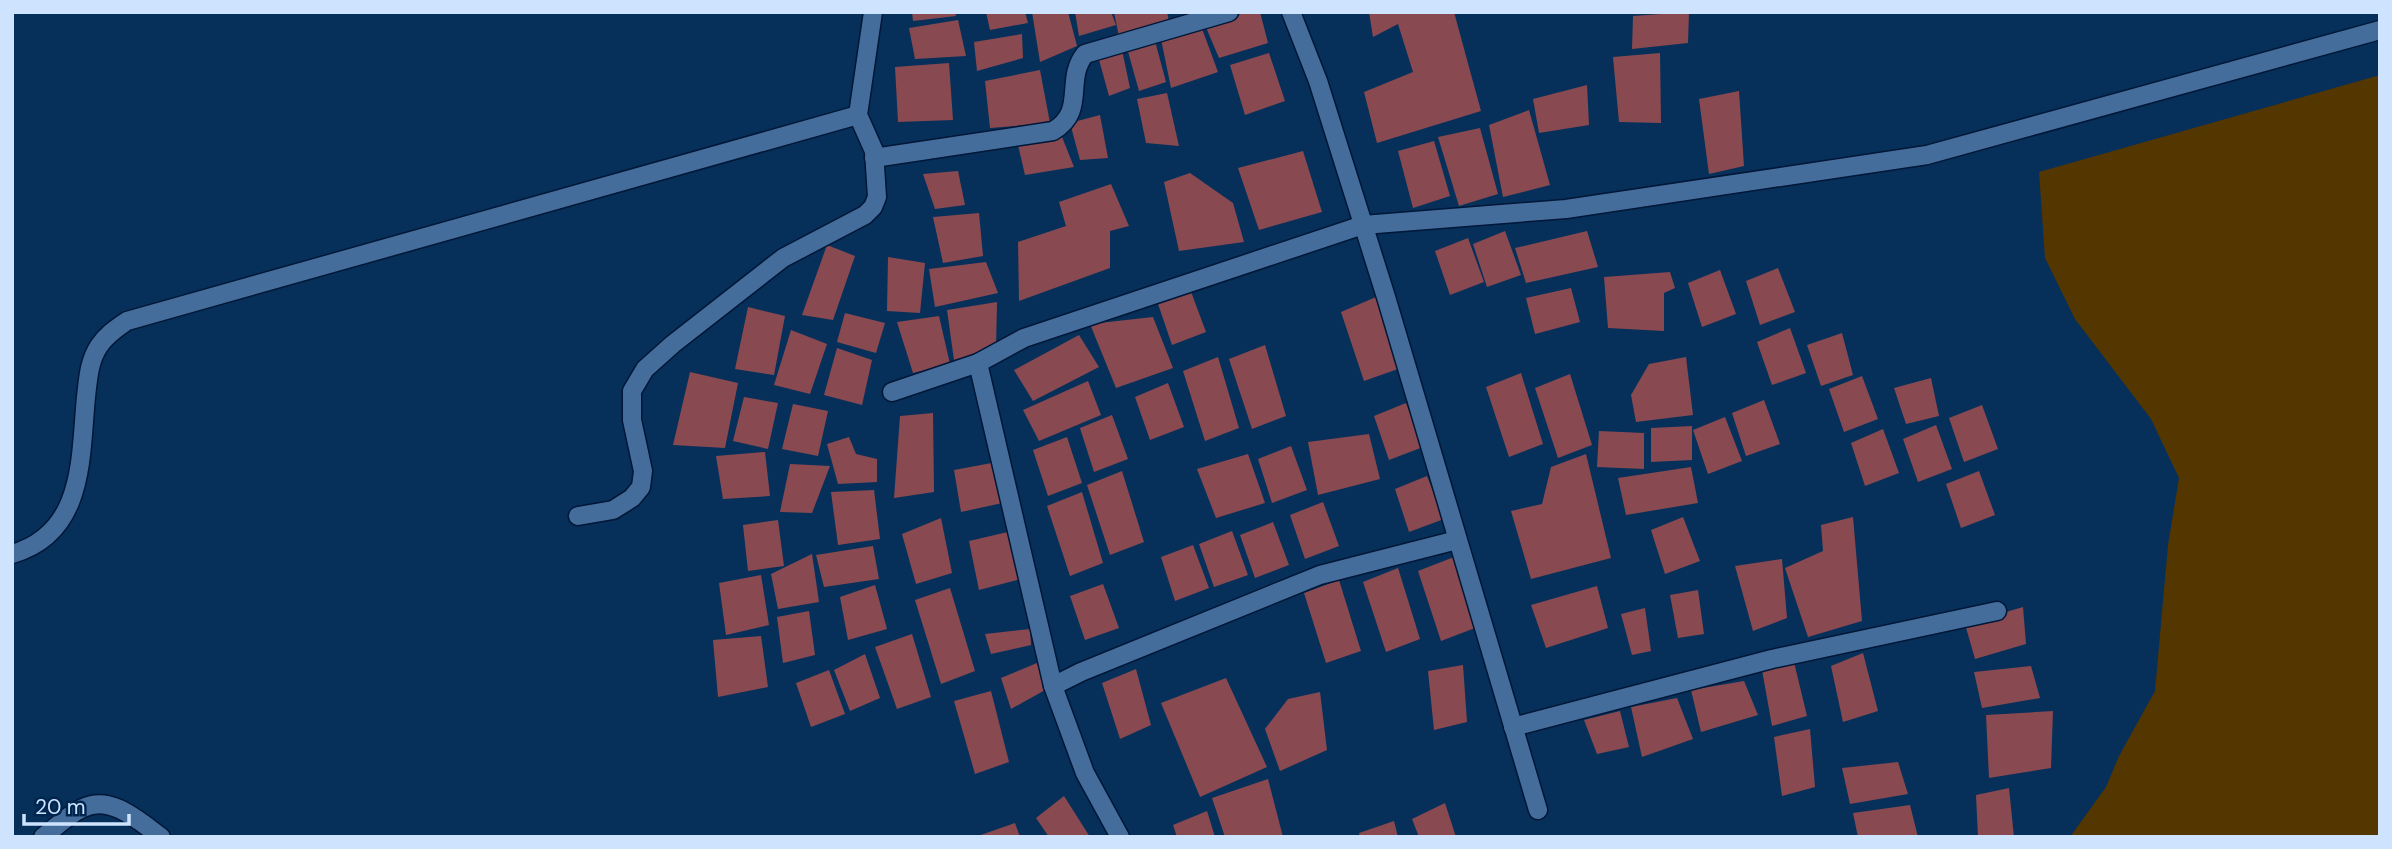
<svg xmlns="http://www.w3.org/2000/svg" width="2392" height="849" font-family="'DM Sans',sans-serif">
	<rect width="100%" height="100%" fill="#06305a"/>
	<!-- green -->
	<path fill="#543601" d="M2380,75v762h-310l36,-50 13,-31 36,-65 13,-146 11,-67 -28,-59 -76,-100 -30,-61 -6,-86z"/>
	<!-- building -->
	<g fill="#894950">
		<path d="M912,12h43l1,4 -43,5z"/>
		<path d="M986,12h39l3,11 -38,7z"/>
		<path d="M1032,12h36l9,34 -37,16z"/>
		<path d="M1075,12h36l5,13 -37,11z"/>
		<path d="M1114,12h53l2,9 -50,16z"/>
		<path d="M1247,12h13l8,31 -49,15 -14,-33z"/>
		<path d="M1369,12h85l27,99 -104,32 -13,-51 49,-20 -15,-48 -25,13z"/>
		<path d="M1689,12l-1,31 -56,6 1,-33z"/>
		<path d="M958,20l8,36 -51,3 -6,-31z"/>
		<path d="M1201,26l17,46 -47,16 -10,-49z"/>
		<path d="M1022,34l1,24 -46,13 -3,-29z"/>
		<path d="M1155,41l11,41 -27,9 -12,-43z"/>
		<path d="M1122,50l8,38 -21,8 -11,-40z"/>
		<path d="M1269,53l16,48 -40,14 -15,-50z"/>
		<path d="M1660,53l1,70 -42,-1 -6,-65z"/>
		<path d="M949,63l4,57 -55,2 -3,-55z"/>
		<path d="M1040,70l10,53 -60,5 -5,-47z"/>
		<path d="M1587,85l2,40 -50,8 -6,-34z"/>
		<path d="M1739,91l5,75 -35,8 -10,-75z"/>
		<path d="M1167,93l12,53 -33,-3 -9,-44z"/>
		<path d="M1529,110l21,75 -47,12 -14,-72z"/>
		<path d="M1100,115l8,43 -28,2 -10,-37z"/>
		<path d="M1480,128l18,66 -39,12 -21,-69z"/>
		<path d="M1062,137l12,30 -49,8 -7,-30z"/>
		<path d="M1434,141l16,55 -37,12 -15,-57z"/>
		<path d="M1303,151l19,61 -63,18 -21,-62z"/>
		<path d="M958,171l7,34 -30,4 -12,-35z"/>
		<path d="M1190,173l43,30 11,39 -65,9 -15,-69z"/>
		<path d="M1111,184l18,42 -19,5v37l-91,33 -1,-59 48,-16 -7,-24z"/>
		<path d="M979,213l4,43 -40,7 -10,-46z"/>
		<path d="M1505,231l16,44 -34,12 -14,-43z"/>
		<path d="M1587,231l11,36 -72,16 -11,-35z"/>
		<path d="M1468,238l16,44 -34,13 -15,-44z"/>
		<path d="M827,245l28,11 -22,64 -31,-5z"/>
		<path d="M888,257l37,6 -5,50 -33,-2z"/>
		<path d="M986,262l12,31 -63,14 -6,-38z"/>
		<path d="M1778,268l17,44 -35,13 -14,-44z"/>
		<path d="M1720,270l16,44 -34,13 -14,-44z"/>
		<path d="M1670,272l5,16 -11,5v38l-56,-3 -4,-51z"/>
		<path d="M1571,288l9,34 -45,12 -9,-36z"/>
		<path d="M1190,289l16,43 -34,13 -15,-44z"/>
		<path d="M1376,297l22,72 -34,12 -23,-69z"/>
		<path d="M997,302l-1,46 -42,12 -7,-50z"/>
		<path d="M748,307l37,9 -11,59 -39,-6z"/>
		<path d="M845,313l40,10 -9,30 -39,-11z"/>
		<path d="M939,316l11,48 -37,9 -16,-51z"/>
		<path d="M1153,317l20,51 -57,20 -26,-64z"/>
		<path d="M1790,328l16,45 -34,12 -15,-43z"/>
		<path d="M791,330l36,14 -17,50 -36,-9z"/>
		<path d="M1842,333l11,42 -32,11 -14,-41z"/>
		<path d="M1079,335l20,32 -66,34 -19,-31z"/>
		<path d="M1265,345l21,71 -34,13 -23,-70z"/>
		<path d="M837,348l35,12 -10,45 -38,-10z"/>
		<path d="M1218,357l21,71 -34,13 -22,-70z"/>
		<path d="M1686,357l7,58 -57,7 -5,-27 18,-31z"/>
		<path d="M690,372l48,11 -13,65 -52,-3z"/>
		<path d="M1521,373l22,71 -34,13 -23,-70z"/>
		<path d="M1570,374l22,71 -34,13 -23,-70z"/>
		<path d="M1862,376l16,43 -34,13 -15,-43z"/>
		<path d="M1931,378l8,38 -33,8 -12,-36z"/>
		<path d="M1088,381l13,34 -62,26 -16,-31z"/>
		<path d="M1168,383l16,44 -34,13 -15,-43z"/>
		<path d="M744,397l34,6 -10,46 -35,-8z"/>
		<path d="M1764,400l16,44 -34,12 -14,-43z"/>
		<path d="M1406,403l17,44 -34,13 -15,-44z"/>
		<path d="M793,404l35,7 -10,45 -36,-7z"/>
		<path d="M1982,405l16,44 -34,13 -15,-44z"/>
		<path d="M933,413l1,79 -40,6 6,-82z"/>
		<path d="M1112,415l16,44 -34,13 -14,-44z"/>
		<path d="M1725,417l17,44 -34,13 -15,-44z"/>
		<path d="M1936,425l16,44 -34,13 -15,-43z"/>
		<path d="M1692,426v34l-41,2v-34z"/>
		<path d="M1883,429l16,44 -34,13 -14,-43z"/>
		<path d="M1599,431l45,2v36l-47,-2z"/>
		<path d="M1369,434l11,45 -62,16 -10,-53z"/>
		<path d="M849,437l7,17 21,5v23l-39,2 -11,-40z"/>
		<path d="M1067,437l15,46 -34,13 -15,-46z"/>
		<path d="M1291,446l16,44 -35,13 -14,-44z"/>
		<path d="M765,452l5,44 -47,3 -7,-43z"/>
		<path d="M1248,454l17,49 -49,15 -19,-49z"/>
		<path d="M1586,454l25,104 -80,21 -20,-68 31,-7 9,-37z"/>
		<path d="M997,462l10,40 -46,10 -7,-42z"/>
		<path d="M790,464l40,2 -18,47 -32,-1z"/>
		<path d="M1691,467l7,36 -72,12 -8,-37z"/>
		<path d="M1122,471l22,71 -34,13 -23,-70z"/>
		<path d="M1979,471l16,44 -34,13 -15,-44z"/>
		<path d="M1427,476l17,43 -35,13 -14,-43z"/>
		<path d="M874,490l6,49 -42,6 -7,-53z"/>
		<path d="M1082,492l21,71 -33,13 -23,-70z"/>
		<path d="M1323,502l16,44 -34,13 -15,-44z"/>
		<path d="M1683,517l17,44 -35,13 -14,-44z"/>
		<path d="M1853,517l9,104 -54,16 -23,-69 38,-17 -2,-26z"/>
		<path d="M941,518l11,55 -36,11 -14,-50z"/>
		<path d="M778,520l6,46 -36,5 -5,-46z"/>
		<path d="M1273,522l16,43 -34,13 -15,-43z"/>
		<path d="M1012,531l9,48 -42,11 -10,-49z"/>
		<path d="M1232,531l16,44 -34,12 -15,-43z"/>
		<path d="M1193,545l16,43 -34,13 -14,-44z"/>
		<path d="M873,546l6,33 -55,8 -8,-32z"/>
		<path d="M812,554l7,48 -41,7 -7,-35z"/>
		<path d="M1454,557l21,71 -34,13 -23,-70z"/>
		<path d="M1782,559l5,59 -34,13 -18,-65z"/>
		<path d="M1398,568l22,71 -34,13 -23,-70z"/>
		<path d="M761,575l8,50 -43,10 -7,-52z"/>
		<path d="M1339,580l22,71 -35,12 -22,-70z"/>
		<path d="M1103,584l16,44 -34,12 -15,-44z"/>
		<path d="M875,585l12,44 -39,11 -8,-43z"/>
		<path d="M1597,586l11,42 -62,20 -15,-43z"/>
		<path d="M950,588l25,83 -34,13 -26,-84z"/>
		<path d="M1698,590l6,44 -26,4 -8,-43z"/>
		<path d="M2023,607l3,37 -51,15 -10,-35z"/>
		<path d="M1645,608l6,43 -19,4 -11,-41z"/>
		<path d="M809,611l6,44 -32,8 -6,-46z"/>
		<path d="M1030,629l1,16 -40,9 -6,-20z"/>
		<path d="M912,634l19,63 -34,12 -22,-62z"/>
		<path d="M761,636l7,51 -50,10 -5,-57z"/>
		<path d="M1863,653l15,58 -35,11 -12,-56z"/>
		<path d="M865,654l15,44 -30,13 -16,-41z"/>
		<path d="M1793,658l14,58 -35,10 -10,-56z"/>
		<path d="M1037,663l10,26 -36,20 -10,-31z"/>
		<path d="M1463,665l4,57 -33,8 -6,-59z"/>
		<path d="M2031,666l9,32 -58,10 -8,-36z"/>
		<path d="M1136,669l15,56 -31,14 -18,-56z"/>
		<path d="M829,670l16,44 -34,13 -15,-44z"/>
		<path d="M1226,678l41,89 -67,30 -39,-94z"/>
		<path d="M1744,681l14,34 -57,17 -10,-42z"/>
		<path d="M991,691l18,71 -34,12 -21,-73z"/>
		<path d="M1320,692l7,58 -47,21 -15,-42 23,-30z"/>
		<path d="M1677,698l16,41 -51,18 -11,-50z"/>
		<path d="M1620,711l9,36 -32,7 -13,-34z"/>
		<path d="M2053,711l-2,57 -62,10 -3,-63z"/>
		<path d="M1810,729l5,58 -33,9 -8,-59z"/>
		<path d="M1898,762l10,32 -58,10 -8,-36z"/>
		<path d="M1268,779l15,58h-58l-13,-39z"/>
		<path d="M2009,788l5,49h-36l-2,-42z"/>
		<path d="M1064,796l26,41h-41l-13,-19z"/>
		<path d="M1445,803l11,34h-37l-7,-18z"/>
		<path d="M1910,805l8,32h-60l-5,-24z"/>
		<path d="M1207,811l8,26h-38l-4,-12z"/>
		<path d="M1394,821l4,16h-38l-1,-4z"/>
		<path d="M1015,823l5,14h-42v-1z"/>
	</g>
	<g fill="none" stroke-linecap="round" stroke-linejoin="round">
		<!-- minor casing -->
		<g stroke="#001737" stroke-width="21">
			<g id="minor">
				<path d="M1291,12l27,69 68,216 152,513"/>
				<path d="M874,158l179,-27c34,-20 11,-51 32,-77l144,-42"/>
				<path d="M892,392l86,-29"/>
				<path d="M578,516l35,-6 19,-12 9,-11 2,-16 -11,-51v-29l13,-22 28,-25 110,-86 82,-43 8,-8 4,-10 -3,-46 -16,-36 15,-103"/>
				<path d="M12,554c73,-21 68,-96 74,-157 2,-18 3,-36 13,-51 7,-11 18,-18 28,-25l731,-206"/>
				<path d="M1053,686l-75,-323 46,-25 339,-113 203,-16 361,-54 453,-125"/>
				<path d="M1513,727l259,-68 225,-48"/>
				<path d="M43,837c13,-10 26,-23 40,-29 28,-14 57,14 78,29"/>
				<path d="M1120,837l-35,-64 -32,-87 28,-14 239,-97 137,-35"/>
			</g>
		</g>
		<!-- minor -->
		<use href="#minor" stroke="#456d9c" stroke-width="18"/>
	</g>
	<!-- border -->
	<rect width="2392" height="849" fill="none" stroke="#cde3fe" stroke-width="28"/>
	<!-- scale -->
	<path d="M24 814v10h105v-10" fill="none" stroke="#cde3fe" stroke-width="3.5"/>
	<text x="35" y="814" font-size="21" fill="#cde3fe" stroke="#00254f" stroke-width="5" paint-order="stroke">20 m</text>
</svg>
